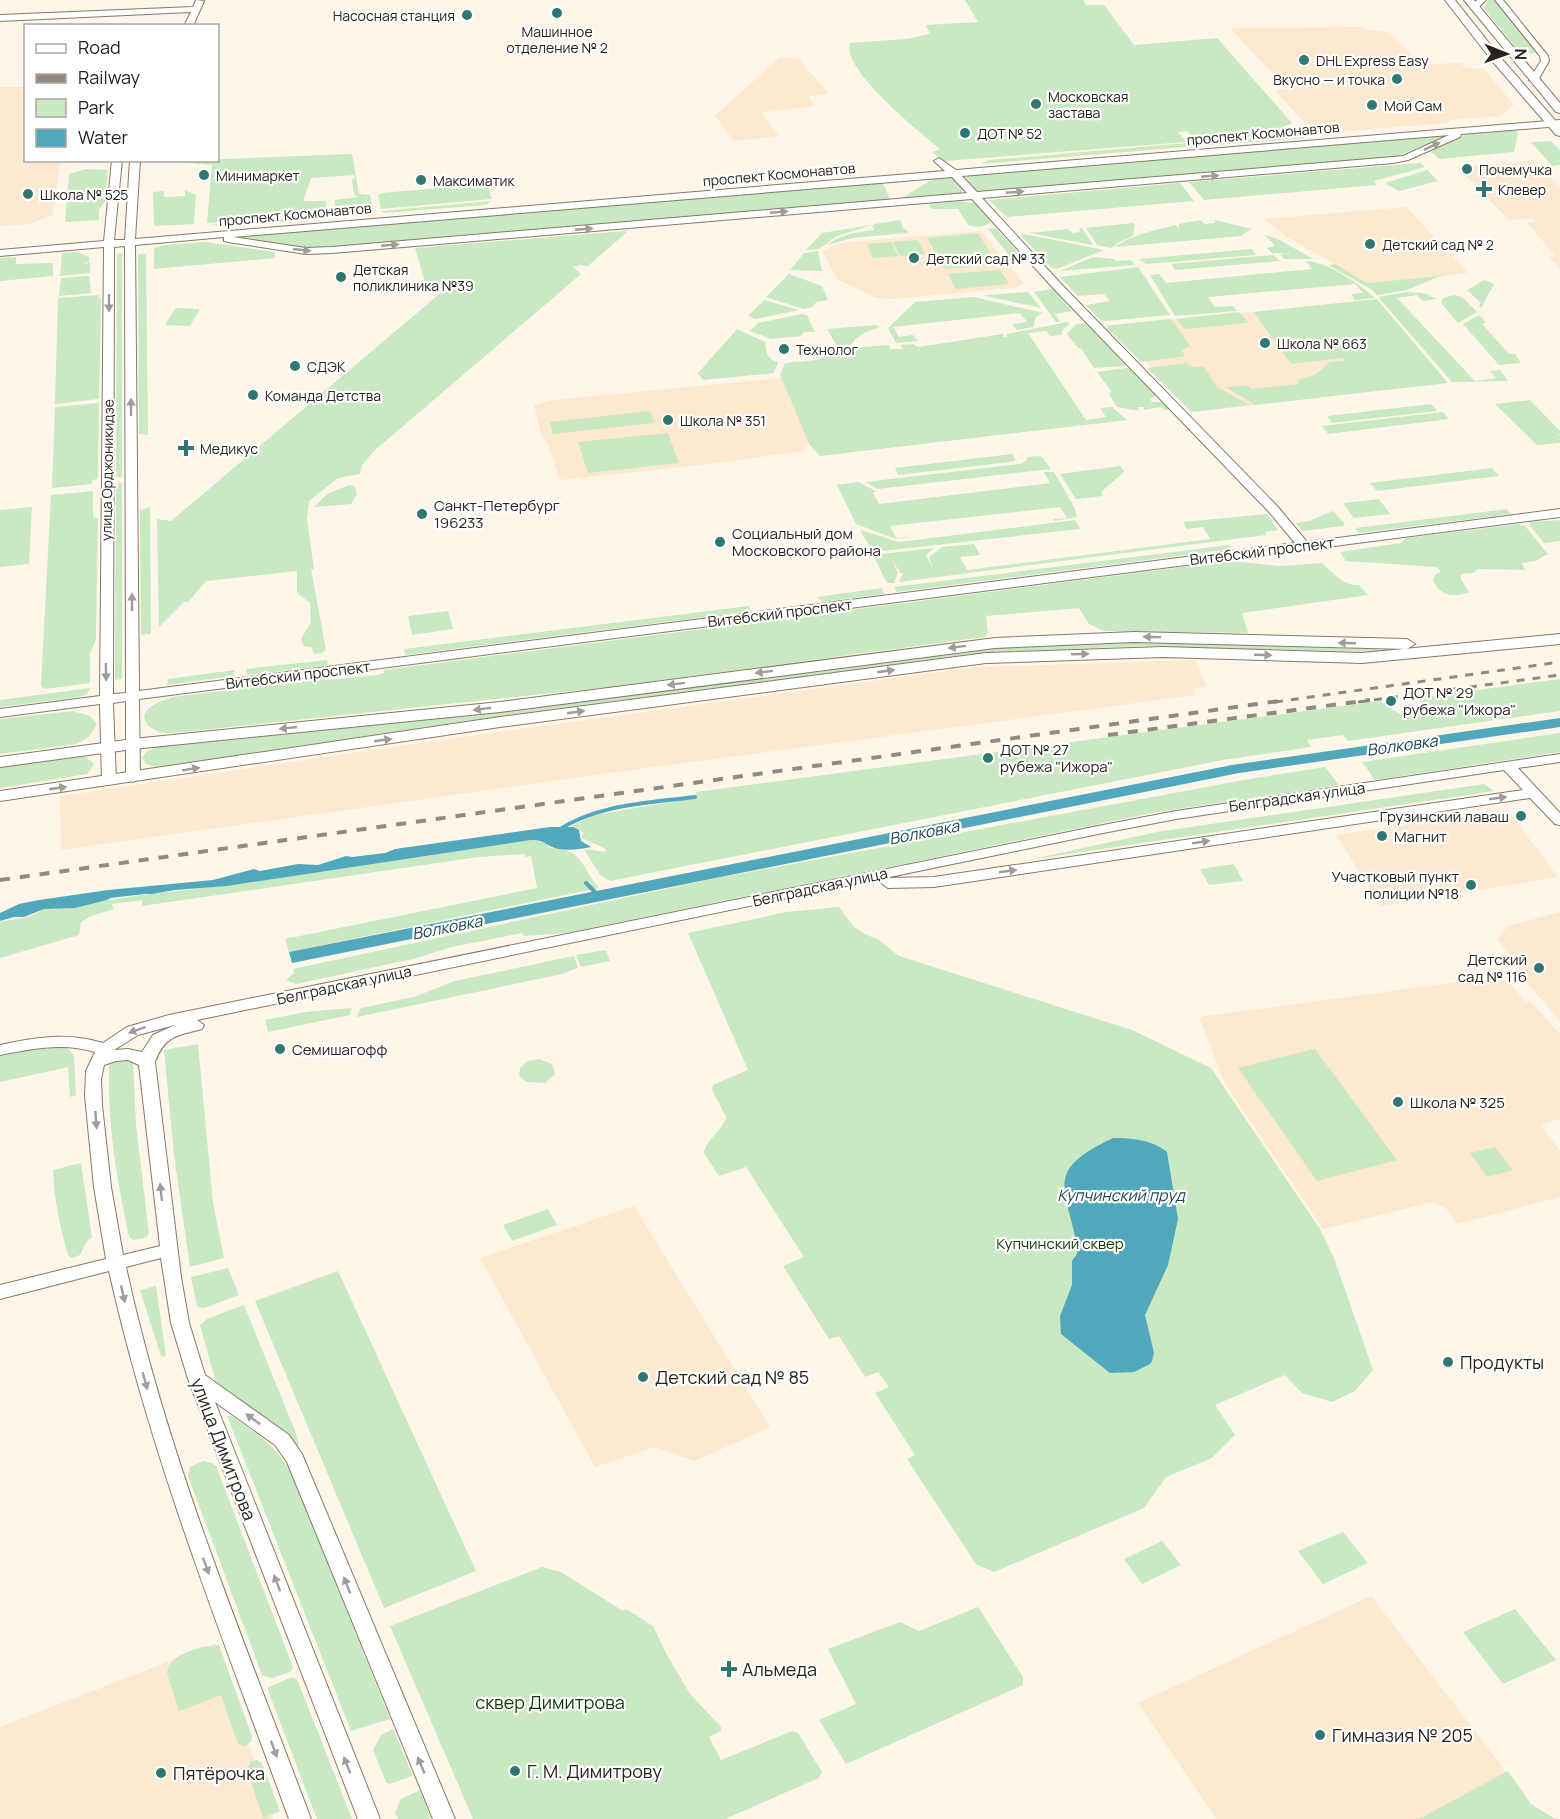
<svg xmlns="http://www.w3.org/2000/svg" width="1560" height="1819" font-family="Manrope,sans-serif">
	<rect width="100%" height="100%" fill="#fff6ea"/>
	<!-- built -->
	<g fill="#fde9cf">
		<path d="M1362,27l3,3 24,2 30,30 8,2 34,-1 4,5 19,1 30,36 -14,11 -50,4 -2,3 -134,11 -39,-44 12,-1 -57,-61z"/>
		<path d="M780,57l19,2 30,35 -21,2 7,10 -54,7 18,23 -45,5 -19,-25z"/>
		<path d="M0,87h25l1,73 36,1 -3,9 -6,45 -24,9 -29,2z"/>
		<path d="M1532,160l28,27v81l-11,-11 6,-1 -28,-34h9l-4,-4 -23,2 -52,-53z"/>
		<path d="M1406,207l62,66 -101,10 -80,-46 -23,-18z"/>
		<path d="M981,231l43,53 -11,4 -121,11 -16,-1 -39,-19 -15,-28 17,-8z"/>
		<path d="M1368,301l67,82 -239,29 -87,-87z"/>
		<path d="M781,378l28,66 -5,1 1,6 -88,12 -157,17 -13,-39 -6,-7 -7,-29 19,-5z"/>
		<path d="M1196,660l10,27 -13,1 3,7 -594,79 -541,76 -1,-54 379,-56 536,-73z"/>
		<path d="M1508,810l50,67 -177,29 -45,-71z"/>
		<path d="M1560,912v109l-40,-46 -5,-13 -18,-23 11,-13z"/>
		<path d="M1496,977l12,4 17,20h5l30,33v85l-20,6 20,26v46l-103,27 -12,-17 -14,-5 -108,27 -98,-145 -26,-67z"/>
		<path d="M634,1206l136,221 -75,34 -40,-14 -60,20 -115,-209z"/>
		<path d="M1371,1596l160,208 24,15h-339l-78,-116z"/>
		<path d="M216,1643l57,176h-273v-92z"/>
	</g>
	<!-- green -->
	<g fill="#c8e9c1">
		<path d="M965,0h118l3,5h18l30,40 83,-7 75,85 -31,13 -65,5 -9,-10 -9,1 8,10 -242,19 -12,-9 8,-3c-19,-16 -100,-80 -90,-106l56,-4 24,-5 -4,-9 52,-3z"/>
		<path d="M1488,0h7l43,53 -17,1 -38,-47z"/>
		<path d="M1515,130l3,3 -4,19 -75,7 -10,-9 39,-16z"/>
		<path d="M1304,134l2,2 -2,2 -103,8 -6,-3z"/>
		<path d="M1449,135l-56,23 -415,34 -12,-14 2,-3z"/>
		<path d="M1551,141l9,9v15l-8,1 -21,-24z"/>
		<path d="M1188,143l2,3 -3,1 -207,17 9,-4z"/>
		<path d="M352,154l7,40 11,1 3,14 -38,3v-12l24,-3 -5,-2 -2,-16 3,-1 -1,-3 -43,3 -8,23h23l1,12 -120,10 5,-58 -43,-4z"/>
		<path d="M1421,163l4,4 -51,14 3,4 -173,15 -15,-18z"/>
		<path d="M86,169l22,1 -3,31 -6,9v10l-32,2 -2,-1 4,-47z"/>
		<path d="M1427,170l11,11 -39,10 -14,-8z"/>
		<path d="M940,175l15,4 8,10 -1,3 -6,3 -58,5z"/>
		<path d="M880,183l3,1 8,17 -572,48 -87,-12z"/>
		<path d="M1180,183l14,18 -187,16 -18,-17z"/>
		<path d="M485,184l3,1 4,14 -111,10 -3,-14 4,-2z"/>
		<path d="M185,190l11,5 -2,29 -40,2 -1,-34 11,-1v6l21,-1z"/>
		<path d="M491,201l-5,4 -102,8 -3,-2z"/>
		<path d="M957,201l20,3 14,18c-6,5 -15,6 -23,3l-10,-16h-26l-4,-5z"/>
		<path d="M326,215l1,3 -91,8 -30,-1z"/>
		<path d="M900,220l3,7 -1,1 6,3 -1,2 -55,5 -25,7c15,-11 30,-13 48,-15l-3,-4 3,-2z"/>
		<path d="M1200,220l5,4 10,-1v-3l36,9 -10,7 -126,11c16,-12 41,-17 60,-22l4,3v-4z"/>
		<path d="M1133,223l2,2 -2,11 -14,6 -8,6 -14,-3 -11,-17z"/>
		<path d="M871,225l-36,12 -16,12 -13,1 16,-17z"/>
		<path d="M996,228l31,34 -12,1 -27,-34z"/>
		<path d="M1082,228l11,17 -64,-12 39,-4 5,4 7,-1 -1,-3z"/>
		<path d="M625,231l2,1 -39,34 -8,-1 -7,2 8,7 -207,177 -12,14 -2,9 -22,4 -29,23 -2,19 7,49h-3l15,81 -4,3 -8,1 -3,-7 -7,-1 -3,-7 10,-17 -1,-19 -13,-10v-22l-91,10 -18,21h-4l-25,25 -2,-108 14,2 273,-231 -18,-4 -11,-38z"/>
		<path d="M978,233l19,31 -52,5 -18,-31z"/>
		<path d="M1023,234l6,1 75,15 -47,19 -5,-1 -31,-32z"/>
		<path d="M1265,235l13,4 35,20h-29l-4,-5 11,-1h-19l-5,-5 8,-2z"/>
		<path d="M918,240l7,14 -25,2 -7,-14z"/>
		<path d="M206,242l69,10v6l-121,11v-21l11,-3z"/>
		<path d="M891,242l7,14 -25,2 -6,-14z"/>
		<path d="M1252,249l4,6 -110,9 -7,-5z"/>
		<path d="M818,251l4,20 -32,-1 14,-17z"/>
		<path d="M78,252l11,5v4l-9,5 10,-4v11l-30,3 2,-23z"/>
		<path d="M122,253v224h-6l1,-223z"/>
		<path d="M138,254h8l2,181 -9,-1z"/>
		<path d="M1273,255l7,6 -105,9 -4,-6z"/>
		<path d="M16,257v7l37,-1v13l-53,5v-23z"/>
		<path d="M1093,257l21,2 2,2 15,-1 4,5 -75,6z"/>
		<path d="M1306,261c20,0 54,23 69,37l-20,2 -4,-6 12,-1 -8,-9 -147,13 7,10 18,-1 4,5 -62,5 -25,-41 9,-1 7,9 146,-14z"/>
		<path d="M1335,264l32,19 83,-8 -12,2 -31,13 -30,5 -6,-6 -43,-24z"/>
		<path d="M1138,267l32,48 -65,6 -6,-2 -13,-14 24,-4 -6,-7 -26,2 -18,-19z"/>
		<path d="M1000,270l9,14 -53,5 -8,-15z"/>
		<path d="M789,274l33,12 6,14 -12,2 -3,5 -10,2 -37,-12z"/>
		<path d="M89,276l2,17 -32,3 2,-18z"/>
		<path d="M1484,280l10,4 -13,24 -2,-2 2,-3 -14,-13z"/>
		<path d="M1053,289l19,22 -17,3 5,8h-4l-22,-30z"/>
		<path d="M1028,292l13,16 -56,-12v-1z"/>
		<path d="M1408,292l15,1 14,6 -14,2 -6,-6 -20,3 78,83 21,-3 -6,-7 10,-1 8,11 -56,1 -74,-85z"/>
		<path d="M98,295l3,5 -2,99 -44,5 3,-106z"/>
		<path d="M1453,295l9,2 15,15 -19,11 -17,-20 1,-4z"/>
		<path d="M974,297l69,16 -7,4 -3,10 -16,3 -5,-6 15,-2 -7,-9 -127,14 6,10 14,-2 5,6 -22,2 -8,-15 27,-26z"/>
		<path d="M1377,299l71,84 -193,22 -29,-18 21,-1 5,3 47,-5 -2,-4 18,-5 15,-13 15,-1 -2,-3 -52,6 -37,-52z"/>
		<path d="M764,300l35,10 -43,9 -8,-3z"/>
		<path d="M176,308l24,1 -10,17 -25,-1z"/>
		<path d="M1239,312l10,11 -64,6 -9,-10z"/>
		<path d="M802,314l5,1 8,17h-11l-3,4 -30,3 -21,-8 8,-8z"/>
		<path d="M1479,315l7,7 -4,2 27,30h6l6,9 -22,2 -36,-41z"/>
		<path d="M1169,319l4,2 17,25 -9,4 4,6 -44,6 -36,-36z"/>
		<path d="M1067,322l3,2 -7,5 -2,6 -11,1 -4,-5 -18,2 58,87 20,-3 -6,-9 12,-1 15,13 -307,36 -11,-12 -29,-69 5,-12 32,-3 21,-11 51,-4 1,4h14l-4,-4 13,-1 5,3 85,-13v3h4v-3z"/>
		<path d="M1085,323l41,41 -1,2 -31,2 -13,-20h-3l-11,-14 9,-10z"/>
		<path d="M876,325l4,2c-12,4 -22,7 -29,18l-14,1 -10,-17z"/>
		<path d="M737,329l28,13c1,10 2,18 13,20l-4,11 -71,7 -5,-7z"/>
		<path d="M1186,363l7,4h11l13,20 33,18 -59,7 -44,-44z"/>
		<path d="M1126,368h4l27,28 -7,3 2,3h13l6,8h-7l-3,-3 -17,3v-3h-6l1,4 -22,-4 -8,-13 2,-3 -14,-19z"/>
		<path d="M1530,400l30,31v3l-3,1h3v8l-23,2 -42,-41z"/>
		<path d="M99,403l-1,76 -6,1v4l-40,4 3,-81z"/>
		<path d="M1431,404l6,7 -105,12 -5,-7z"/>
		<path d="M650,411l4,12 -101,11 -3,-12z"/>
		<path d="M1443,412l6,7 -121,15 -6,-8z"/>
		<path d="M668,433l11,30 -91,10 -10,-31z"/>
		<path d="M1012,454l4,6 -6,2 -112,13 -3,-7z"/>
		<path d="M1038,456l4,1 9,12 -173,20 -13,-7 155,-18 6,-3 2,-4z"/>
		<path d="M1120,466l4,5 -1,2 -22,19 2,4 -27,3 -16,-25z"/>
		<path d="M1492,468l7,8 -122,15 -7,-8z"/>
		<path d="M1044,472h10l20,35 3,10 -23,4 -1,-2 14,-1 -7,-11 -170,19 6,12 19,-1 -19,2 -40,-15 -19,-39 21,-3 18,9 -3,2 6,11 171,-21z"/>
		<path d="M122,483v196l-7,1 1,-196z"/>
		<path d="M349,485l6,1 2,8 -6,10 -37,3 13,-13z"/>
		<path d="M93,491v26l5,2 -2,120 -6,15v29l-46,6 -3,-4 10,-190z"/>
		<path d="M1379,499l11,15 -36,4 -11,-15z"/>
		<path d="M32,507l-3,57 -29,3v-57z"/>
		<path d="M150,507l1,127 -10,1 -1,-125z"/>
		<path d="M1507,509l4,5 -152,19 -4,-5z"/>
		<path d="M1333,511l12,13 -2,2 -40,5 -8,-8 14,-2z"/>
		<path d="M1267,514l11,16 -13,2 1,3 -367,47 4,-9h-3l-8,-14 6,14 -4,10h-7l-14,-28 61,-7 -8,7 7,14 -4,-12 13,-10 32,-3 6,11 -20,2 7,13 243,-31 -7,-12 -16,2 -4,-7z"/>
		<path d="M1075,520l5,9 -207,23 -13,-22 39,12z"/>
		<path d="M1560,520v21l-16,2 -14,-17v-4z"/>
		<path d="M1519,524l6,2 23,28 -13,7 -13,2 3,7 -47,-1 -5,4 -12,1v5l8,13c-14,6 -30,4 -36,-12l2,-5 6,-3 -4,-5 -91,-6 -6,-9 61,-9 5,-5z"/>
		<path d="M1229,545l3,4 -335,43 -3,-5z"/>
		<path d="M1230,561l51,5 41,-3c10,9 23,24 37,22l9,10 -126,18 6,20 -144,-2 -15,-7 -10,-16 -93,8 2,17 -4,4 -373,50 -428,45c-7,0 -17,2 -24,0 -3,-1 -10,-5 -12,-8 -11,-15 16,-24 26,-27l153,-19v2l52,-5 6,-2v-3z"/>
		<path d="M882,588l2,6 -62,8 -5,-5z"/>
		<path d="M749,606l2,5 -346,44 -1,-6z"/>
		<path d="M448,611l5,18 -41,6 -4,-19z"/>
		<path d="M1150,642l245,8 -29,2 -219,-6 -153,6 -494,64 -344,51 -10,-3 -4,-6 4,-6 11,-5 319,-32 518,-67z"/>
		<path d="M327,660l1,5 -81,10 -1,-6z"/>
		<path d="M235,670l-2,6 -66,9 1,-6z"/>
		<path d="M1560,679v32l-212,30 -5,-6 -36,5 4,7 -88,13 -613,121 -10,-6 -16,-26 21,3 1,-3 -24,-11 1,-6 -12,-6 23,-11 102,-17v-6l684,-91c21,14 20,17 45,9l-7,-12z"/>
		<path d="M90,688l-3,6 -8,3 -79,10v-7z"/>
		<path d="M73,711l17,5 7,8 -8,13 -13,7 -76,10v-35z"/>
		<path d="M1560,733v19l-185,28 -13,-18z"/>
		<path d="M78,757h8l8,7 -7,10 -87,14v-21z"/>
		<path d="M1325,767l14,18 -182,27 -590,121 -43,3 -2,-3 -70,14 -39,12 -117,25 -10,-4 8,-7 -1,-4 424,-91 527,-98z"/>
		<path d="M1484,784l10,7 -466,69 129,-28z"/>
		<path d="M531,840h11l8,8c32,0 31,18 49,40l-310,64 -4,-13 252,-51 -6,-32 -5,1 -2,-3 -46,3 -336,49v-6l-30,4 2,5 -23,7 -10,6 -2,13 -79,23v-36l29,-5 15,-8 31,-1 9,-4 57,-9 107,-12z"/>
		<path d="M1234,864l9,17 -34,4 -9,-16z"/>
		<path d="M839,907l15,20 11,7 14,6 20,16 233,74 79,38 109,161 14,29 39,112 -18,21 -23,11 -30,-9 -17,-18 -70,30 20,30 -23,23 -46,19 -22,31 -150,64 -18,-8 -69,-105 8,-4 -40,-62 14,-6 -11,-15 -13,5 -26,-41 -10,3 -46,-73 21,-9 -58,-90 -27,9 -15,-23c3,-15 18,-21 22,-36l-14,-27 1,-5 35,-15 -60,-137 99,-21z"/>
		<path d="M606,950l4,11 -29,6 -5,-12z"/>
		<path d="M574,956l4,12 -16,6 -205,43 4,-9 53,-11 41,-16z"/>
		<path d="M351,1008l-1,7 -82,17 -3,-12 40,-8z"/>
		<path d="M198,1044l15,159 11,55 -34,9 -16,-112 -10,-105z"/>
		<path d="M53,1046l15,2 6,8 2,39 -6,2 -2,-30 -68,15v-26z"/>
		<path d="M1315,1049l82,111 -80,21 -79,-113z"/>
		<path d="M122,1056l11,5 3,64 13,109 -3,3 -12,3 -5,-3c-12,-57 -22,-114 -20,-172z"/>
		<path d="M539,1059l13,5 3,10 -10,9 -19,-1 -7,-6 1,-8 8,-7z"/>
		<path d="M1495,1147l18,23 -26,7 -17,-24z"/>
		<path d="M81,1163l11,75 -5,3 -7,14 -8,3 -4,-3c-8,-28 -14,-56 -15,-85z"/>
		<path d="M548,1209l9,16 -45,16 -9,-16z"/>
		<path d="M228,1268l11,27 -35,13 -7,-1 -6,-30z"/>
		<path d="M338,1271l138,300 -92,37 -129,-307z"/>
		<path d="M156,1286l10,69 -2,2 -3,-1 -21,-66z"/>
		<path d="M244,1305l51,126 4,14 -1,1 -12,-13 -69,-51 -2,-3 -15,-54 7,-6z"/>
		<path d="M227,1416h5c28,20 41,27 59,56l99,247 -39,12z"/>
		<path d="M203,1461l9,2 4,3 77,201 -3,5 -18,6 -10,-3 -74,-199 2,-9z"/>
		<path d="M1343,1532l25,31 -45,21 -25,-33z"/>
		<path d="M1162,1541l19,24 -39,19 -18,-25z"/>
		<path d="M542,1567l19,5 62,39 3,-2 27,17 13,27 24,41 31,33v4l-12,6 12,23 71,-29 6,2 24,39 -3,6 -94,41h-252l-83,-193z"/>
		<path d="M978,1607l45,70v8l-177,79 -27,-44 37,-16 -28,-55 72,-27 19,9z"/>
		<path d="M1515,1609l41,51 -53,24 -40,-52z"/>
		<path d="M219,1645l33,91 -1,6 -6,4 -6,-1 -2,-4 -16,-46 -42,16 -12,-38c2,-20 35,-27 52,-28z"/>
		<path d="M292,1677l5,2 55,140h-35l-50,-131z"/>
		<path d="M393,1729l20,47 -24,8 -3,-2 -13,-32 8,-15z"/>
		<path d="M251,1761l6,-1 5,3 18,48 -17,7 -16,-48z"/>
		<path d="M1508,1771l23,33 24,15h-136z"/>
		<path d="M420,1790l11,29h-33l-3,-6 6,-14z"/>
	</g>
	<!-- water -->
	<g fill="#51a7bc">
		<path d="M1560,718v9l-321,46 -947,190 -3,-11 943,-187z"/>
		<path d="M550,827h23l6,3 2,11 10,6c-10,2 -28,5 -39,0 -9,-4 -8,-7 -21,-7l-304,46 -52,4 -23,4 -33,-1 -12,7 -32,8 -31,1 -20,8h-10l-14,4v-8l19,-9 20,-4 69,-10 105,-10 41,-11 6,2 38,-7 20,1 28,-9 6,1 33,-4 10,-4z"/>
		<path d="M1113,1138c18,0 40,2 54,14l11,67 -10,46 -23,50 9,38 -2,8 -2,3 -16,8 -24,1 -49,-39 -1,-18 12,-31v-24l5,-7v-10c-14,-62 -30,-74 36,-106z"/>
	</g>
	<g fill="none" stroke-linecap="round" stroke-linejoin="round">
		<!-- stream -->
		<g stroke="#51a7bc" stroke-width="4">
			<path d="M557,831c40,-27 92,-28 138,-34"/>
			<path d="M586,883l10,10"/>
			<path d="M110,896l34,-4"/>
		</g>
		<!-- minor casing -->
		<g stroke="#867967" stroke-width="2">
			<g id="minor">
				<path d="M196,0l8,1 -11,25h-9l7,-14 -191,9v-6l193,-8z"/>
				<path d="M1477,0h9l-9,9h-6l-1,-2z"/>
				<path d="M1495,0h8l45,56 1,5 -12,21 -8,-2 12,-19 -1,-5z"/>
				<path d="M1560,120v6l-99,8 -1,3 -52,23 -15,3 -411,35 81,88 215,221 29,35 253,-33v8l-1421,182 1,79 -7,4 -7,-4v-77l-13,2 3,78 -7,4 -7,-4 -2,-77 -100,13v-8l100,-13 4,-449 -104,9v-6l104,-9 8,-81h10l-8,80h11l5,-80h10l-5,79 810,-68 -11,-10 5,-3 17,12zM1449,135l-46,21 -10,1 -416,35 -15,-16zM952,177l15,16 -635,54 -26,1 -73,-11zM972,199l83,91 215,223 25,30 -1156,148 -4,-446 89,-8v4l4,1 78,12 26,-1zM125,246l1,447 -13,1 1,-447z"/>
				<path d="M1560,754v8l-42,6 42,45v12l-5,-1 -25,-26 -596,89 -46,1 -7,-5 7,-5 46,-1 589,-87 -19,-20 -328,49 -78,15 -901,186 7,5 -2,4c-25,7 -37,6 -47,33l26,215 8,46 16,52 84,60 13,19 153,365h-22l-146,-357 -12,-17 -60,-43 165,417h-22l-170,-440 -17,-56 -10,-65 -35,9c41,190 117,371 185,552h-22c-66,-180 -138,-360 -180,-548l-109,28v-14l106,-26 -12,-72 -9,-91 1,-25 9,-19c-32,-10 -63,-3 -95,3v-10c35,-8 67,-13 103,-2l24,-16 42,-12 929,-189 78,-15zM175,1025l-22,10 -11,17 -14,-3 -14,1 24,-15zM128,1060l11,5 21,181 -37,9 -12,-68 -9,-82 -1,-26 3,-14 12,-4z"/>
			</g>
		</g>
		<!-- major casing -->
		<g stroke="#867967" stroke-width="2">
			<g id="major">
				<path d="M1445,0h10l46,58 59,68v10l-4,-1 -63,-73z"/>
				<path d="M1464,0h10l86,103v10l-4,-1z"/>
				<path d="M1134,632l273,7 8,5 -8,5 -273,-7 -139,6 -495,64 -367,37 -133,18v-10l133,-18 367,-37 495,-64z"/>
				<path d="M1560,634v10l-198,19 -199,-6 -177,6 -486,64 -500,74v-10l500,-74 486,-64 177,-6 199,6z"/>
			</g>
		</g>
		<!-- minor -->
		<use href="#minor" fill="#fff" fill-rule="evenodd"/>
		<!-- major -->
		<use href="#major" fill="#fff" fill-rule="evenodd"/>
		<!-- rail-far1 -->
		<g stroke="#928a81" stroke-width="3" stroke-dasharray="8 8" stroke-linecap="butt">
			<path d="M1275,702l285,-40"/>
			<path d="M1358,702l202,-27"/>
		</g>
		<!-- rail -->
		<g stroke="#928a81" stroke-width="4" stroke-dasharray="10 10" stroke-linecap="butt">
			<path d="M1108,735l262,-35"/>
			<path d="M0,880l1286,-180"/>
		</g>
	</g>
	<!-- one-way arrows -->
	<defs><path id="oneway-solid" d="M-6-.8H1V-3.2L6.5 0L1 3.2V.8H-6Z" transform="scale(1.5)"/></defs>
	<g fill="#9f9c99">
		<use href="#oneway-solid" transform="translate(1432 146) rotate(-25)"/>
		<use href="#oneway-solid" transform="translate(1210 176) rotate(-5)"/>
		<use href="#oneway-solid" transform="translate(1015 192) rotate(-5)"/>
		<use href="#oneway-solid" transform="translate(779 212) rotate(-5)"/>
		<use href="#oneway-solid" transform="translate(584 229) rotate(-5)"/>
		<use href="#oneway-solid" transform="translate(390 245) rotate(-5)"/>
		<use href="#oneway-solid" transform="translate(302 250) rotate(6)"/>
		<use href="#oneway-solid" transform="translate(109 303) rotate(90)"/>
		<use href="#oneway-solid" transform="translate(131 407) rotate(-90)"/>
		<use href="#oneway-solid" transform="translate(132 602) rotate(-90)"/>
		<use href="#oneway-solid" transform="translate(1152 637) rotate(-179)"/>
		<use href="#oneway-solid" transform="translate(1347 643) rotate(-178)"/>
		<use href="#oneway-solid" transform="translate(957 647) rotate(173)"/>
		<use href="#oneway-solid" transform="translate(1080 654) rotate(-2)"/>
		<use href="#oneway-solid" transform="translate(1263 655) rotate(2)"/>
		<use href="#oneway-solid" transform="translate(886 671) rotate(-8)"/>
		<use href="#oneway-solid" transform="translate(106 672) rotate(89)"/>
		<use href="#oneway-solid" transform="translate(764 672) rotate(173)"/>
		<use href="#oneway-solid" transform="translate(676 684) rotate(173)"/>
		<use href="#oneway-solid" transform="translate(482 709) rotate(173)"/>
		<use href="#oneway-solid" transform="translate(576 712) rotate(-8)"/>
		<use href="#oneway-solid" transform="translate(288 728) rotate(174)"/>
		<use href="#oneway-solid" transform="translate(383 740) rotate(-8)"/>
		<use href="#oneway-solid" transform="translate(191 769) rotate(-9)"/>
		<use href="#oneway-solid" transform="translate(58 788) rotate(-8)"/>
		<use href="#oneway-solid" transform="translate(1498 798) rotate(-8)"/>
		<use href="#oneway-solid" transform="translate(1201 842) rotate(-9)"/>
		<use href="#oneway-solid" transform="translate(1008 871) rotate(-8)"/>
		<use href="#oneway-solid" transform="translate(137 1030) rotate(160)"/>
		<use href="#oneway-solid" transform="translate(96 1120) rotate(86)"/>
		<use href="#oneway-solid" transform="translate(161 1192) rotate(-96)"/>
		<use href="#oneway-solid" transform="translate(123 1294) rotate(77)"/>
		<use href="#oneway-solid" transform="translate(145 1381) rotate(75)"/>
		<use href="#oneway-solid" transform="translate(253 1419) rotate(-144)"/>
		<use href="#oneway-solid" transform="translate(206 1566) rotate(70)"/>
		<use href="#oneway-solid" transform="translate(277 1583) rotate(-111)"/>
		<use href="#oneway-solid" transform="translate(347 1585) rotate(-112)"/>
		<use href="#oneway-solid" transform="translate(274 1749) rotate(70)"/>
		<use href="#oneway-solid" transform="translate(347 1765) rotate(-111)"/>
		<use href="#oneway-solid" transform="translate(421 1765) rotate(-113)"/>
	</g>
	<!-- markers -->
	<g fill="#307771" stroke="#fff" stroke-width="2">
		<circle cx="557" cy="13" r="6"/>
		<circle cx="467" cy="15" r="6"/>
		<circle cx="1304" cy="60" r="6"/>
		<circle cx="1397" cy="79" r="6"/>
		<circle cx="1036" cy="104" r="6"/>
		<circle cx="1372" cy="105" r="6"/>
		<circle cx="965" cy="133" r="6"/>
		<circle cx="1467" cy="169" r="6"/>
		<circle cx="204" cy="175" r="6"/>
		<circle cx="421" cy="180" r="6"/>
		<path d="M1481 180h6v6h6v6h-6v6h-6v-6h-6v-6h6z"/>
		<circle cx="28" cy="194" r="6"/>
		<circle cx="1370" cy="244" r="6"/>
		<circle cx="914" cy="258" r="6"/>
		<circle cx="341" cy="277" r="6"/>
		<circle cx="1265" cy="343" r="6"/>
		<circle cx="784" cy="349" r="6"/>
		<circle cx="295" cy="366" r="6"/>
		<circle cx="253" cy="395" r="6"/>
		<circle cx="668" cy="420" r="6"/>
		<path d="M183 439h6v6h6v6h-6v6h-6v-6h-6v-6h6z"/>
		<circle cx="422" cy="514" r="6"/>
		<circle cx="720" cy="542" r="6"/>
		<circle cx="1391" cy="701" r="6"/>
		<circle cx="988" cy="758" r="6"/>
		<circle cx="1521" cy="816" r="6"/>
		<circle cx="1382" cy="836" r="6"/>
		<circle cx="1471" cy="885" r="6"/>
		<circle cx="1539" cy="968" r="6"/>
		<circle cx="280" cy="1049" r="6"/>
		<circle cx="1398" cy="1102" r="6"/>
		<circle cx="1448" cy="1362" r="6"/>
		<circle cx="643" cy="1377" r="6"/>
		<path d="M726 1660h6v6h6v6h-6v6h-6v-6h-6v-6h6z"/>
		<circle cx="1320" cy="1735" r="6"/>
		<circle cx="515" cy="1771" r="6"/>
		<circle cx="161" cy="1773" r="6"/>
	</g>
	<g text-anchor="middle" dominant-baseline="central" stroke-width="4.5" stroke-linejoin="round" paint-order="stroke">
		<!-- far-poi labels -->
		<g font-size="14" fill="#29231c" stroke="#fff" text-anchor="start">
			<text x="455" y="15" text-anchor="end">Насосная станция</text>
			<text x="557" y="31" text-anchor="middle">Машинное<tspan x="557" dy="16">отделение № 2</tspan></text>
			<text x="1316" y="60">DHL Express Easy</text>
			<text x="1385" y="79" text-anchor="end">Вкусно — и точка</text>
			<text x="1048" y="96">Московская<tspan x="1048" dy="16">застава</tspan></text>
			<text x="1384" y="105">Мой Сам</text>
			<text x="977" y="133">ДОТ № 52</text>
			<text x="1479" y="169">Почемучка</text>
			<text x="216" y="175">Минимаркет</text>
			<text x="433" y="180">Максиматик</text>
			<text x="1498" y="189">Клевер</text>
			<text x="40" y="194">Школа № 525</text>
			<text x="1382" y="244">Детский сад № 2</text>
			<text x="926" y="258">Детский сад № 33</text>
			<text x="353" y="269">Детская<tspan x="353" dy="16">поликлиника №39</tspan></text>
			<text x="1277" y="343">Школа № 663</text>
			<text x="796" y="349">Технолог</text>
			<text x="307" y="366">СДЭК</text>
			<text x="265" y="395">Команда Детства</text>
			<text x="680" y="420">Школа № 351</text>
			<text x="200" y="448">Медикус</text>
		</g>
		<!-- far-street labels -->
		<g font-size="14" fill="#29231c" stroke="#fff">
			<text transform="translate(1263 133) rotate(-5)">проспект Космонавтов</text>
			<text transform="translate(779 174) rotate(-5)">проспект Космонавтов</text>
			<text transform="translate(295 214) rotate(-5)">проспект Космонавтов</text>
			<text transform="translate(107 470) rotate(-89)">улица Орджоникидзе</text>
		</g>
		<!-- poi labels -->
		<g font-size="15" fill="#29231c" stroke="#fff" text-anchor="start">
			<text x="434" y="505">Санкт-Петербург<tspan x="434" dy="17">196233</tspan></text>
			<text x="732" y="533">Социальный дом<tspan x="732" dy="17">Московского района</tspan></text>
			<text x="1403" y="692">ДОТ № 29<tspan x="1403" dy="17">рубежа "Ижора"</tspan></text>
			<text x="1000" y="749">ДОТ № 27<tspan x="1000" dy="17">рубежа "Ижора"</tspan></text>
			<text x="1509" y="816" text-anchor="end">Грузинский лаваш</text>
			<text x="1394" y="836">Магнит</text>
			<text x="1459" y="876" text-anchor="end">Участковый пункт<tspan x="1459" dy="17">полиции №18</tspan></text>
			<text x="1527" y="959" text-anchor="end">Детский<tspan x="1527" dy="17">сад № 116</tspan></text>
			<text x="292" y="1049">Семишагофф</text>
			<text x="1410" y="1102">Школа № 325</text>
		</g>
		<!-- street labels -->
		<g font-size="15" fill="#29231c" stroke="#fff">
			<text transform="translate(1262 551) rotate(-7)">Витебский проспект</text>
			<text transform="translate(780 613) rotate(-7)">Витебский проспект</text>
			<text transform="translate(298 675) rotate(-7)">Витебский проспект</text>
			<text transform="translate(1297 797) rotate(-8)">Белградская улица</text>
			<text transform="translate(820 887) rotate(-12)">Белградская улица</text>
			<text transform="translate(344 985) rotate(-12)">Белградская улица</text>
		</g>
		<!-- park labels -->
		<g font-size="15" fill="#0f3a03" stroke="#fff">
			<text x="1060" y="1243">Купчинский сквер</text>
		</g>
		<!-- water labels -->
		<g font-size="16" font-style="italic" fill="#204751" stroke="#fff">
			<text transform="translate(1402 745) rotate(-8)">Волковка</text>
			<text transform="translate(924 832) rotate(-11)">Волковка</text>
			<text transform="translate(447 927) rotate(-11)">Волковка</text>
			<text x="1121" y="1195">Купчинский пруд</text>
		</g>
		<!-- near-poi labels -->
		<g font-size="18" fill="#29231c" stroke="#fff" text-anchor="start">
			<text x="1460" y="1362">Продукты</text>
			<text x="655" y="1377">Детский сад № 85</text>
			<text x="742" y="1669">Альмеда</text>
			<text x="1332" y="1735">Гимназия № 205</text>
			<text x="527" y="1771">Г. М. Димитрову</text>
			<text x="173" y="1773">Пятёрочка</text>
		</g>
		<!-- near-street labels -->
		<g font-size="18" fill="#29231c" stroke="#fff">
			<text transform="translate(224 1449) rotate(69)">улица Димитрова</text>
		</g>
		<!-- near-park labels -->
		<g font-size="18" fill="#0f3a03" stroke="#fff">
			<text x="550" y="1702">сквер Димитрова</text>
		</g>
	</g>
	<!-- legend -->
	<rect x="24" y="24" width="195" height="138" fill="#ffffff" stroke="#a9a7a4" stroke-width="1.5"/>
	<rect x="36" y="44" width="30" height="9" fill="#ffffff" stroke="#a9a7a4" stroke-width="1.5"/>
	<text x="78" y="54" font-size="18" fill="#29231c">Road</text>
	<rect x="36" y="74" width="30" height="9" fill="#928a81" stroke="#a9a7a4" stroke-width="1.5"/>
	<text x="78" y="84" font-size="18" fill="#29231c">Railway</text>
	<rect x="36" y="99" width="30" height="18" fill="#c8e9c1" stroke="#a9a7a4" stroke-width="1.5"/>
	<text x="78" y="114" font-size="18" fill="#29231c">Park</text>
	<rect x="36" y="129" width="30" height="18" fill="#51a7bc" stroke="#a9a7a4" stroke-width="1.5"/>
	<text x="78" y="144" font-size="18" fill="#29231c">Water</text>
	<!-- north arrow -->
	<g transform="translate(1506 54) rotate(91)" stroke="#ffffff" stroke-width="4.5" paint-order="stroke">
	<path d="M0-4.5L10 22L0 15L-10 22Z" fill="#29231c"/>
	<text y="-9" font-size="16" font-weight="bold" text-anchor="middle" fill="#29231c">N</text>
	</g>
</svg>
